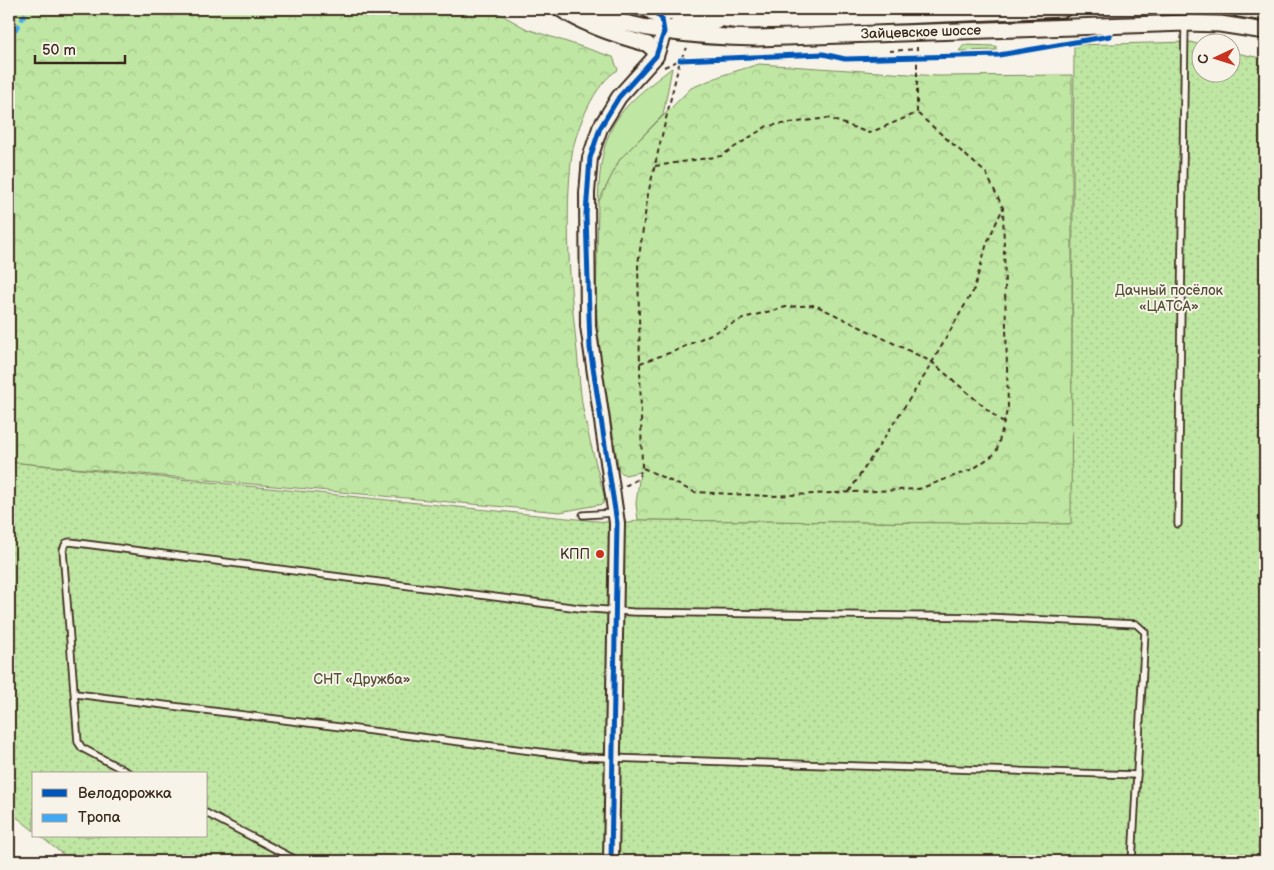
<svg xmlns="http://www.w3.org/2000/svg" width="1274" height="870" font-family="'Balsamiq Sans',sans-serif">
	<defs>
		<pattern id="forest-crowns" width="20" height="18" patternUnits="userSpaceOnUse" patternTransform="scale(1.25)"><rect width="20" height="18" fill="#bfe6a2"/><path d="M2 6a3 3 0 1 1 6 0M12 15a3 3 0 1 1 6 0" fill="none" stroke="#a5c58b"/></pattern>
		<pattern id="park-dots" width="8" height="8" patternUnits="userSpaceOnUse" patternTransform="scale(1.25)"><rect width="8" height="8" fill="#bfe6a2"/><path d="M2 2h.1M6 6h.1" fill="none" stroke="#a5c58b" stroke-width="1.8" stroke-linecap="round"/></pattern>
	</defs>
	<rect width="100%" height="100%" fill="#f7f3e8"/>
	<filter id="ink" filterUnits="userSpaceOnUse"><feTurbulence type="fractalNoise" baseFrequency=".02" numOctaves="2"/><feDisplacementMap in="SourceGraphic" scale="10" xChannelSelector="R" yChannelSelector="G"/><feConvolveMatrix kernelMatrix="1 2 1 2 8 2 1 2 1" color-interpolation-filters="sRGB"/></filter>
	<g filter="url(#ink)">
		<!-- grass -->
		<g fill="#bfe6a2" stroke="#7d8860">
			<path d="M964,45l32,1v4l-37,1z"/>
			<path d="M672,68l-9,47 -43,44 -22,44c3,-75 15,-91 74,-135z"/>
		</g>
		<!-- forest -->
		<g fill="url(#forest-crowns)" stroke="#7d8860">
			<path d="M9,9h482l36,20 86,28 5,13c-23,12 -42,59 -46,84 -8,64 -2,133 5,197 2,21 3,43 7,64 6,28 14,56 21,84l-2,5 -43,8 -551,-50z"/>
			<path d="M759,64l179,12 134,-1v449l-434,-4 -2,-16 4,-32 -15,3 -6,-4 -18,-110 -5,-55 2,-103 22,-44 71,-71 32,-13z"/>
		</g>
		<!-- park -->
		<path fill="url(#park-dots)" stroke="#7d8860" d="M1190,42l11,3 1,27h30v-20l33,7v802h-1194l-31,-25h166v-62h-172v57l-25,-20v-349l608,61h13l8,-3 433,4 3,-479z"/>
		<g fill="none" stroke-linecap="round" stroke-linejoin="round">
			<!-- service casing -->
			<g stroke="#3b2a1e" stroke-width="9">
				<g id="service">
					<path d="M583,515l31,-2"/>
					<path d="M1178,524l7,-501"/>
					<path d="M76,694l504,63 557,18"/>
					<path d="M131,774l-49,-26 -4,-6 -15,-192 3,-7 4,-1 509,66 54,4 351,5 152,7 9,8 -13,229"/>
					<path d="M206,813l92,48"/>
				</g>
			</g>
			<!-- tertiary casing -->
			<g stroke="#3b2a1e" stroke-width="18">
				<g id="tertiary">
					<path d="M560,9c26,17 57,27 87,35l6,5 3,7"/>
					<path d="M664,32l18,-9 34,-1"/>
					<path d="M611,861l6,-338 -29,-197 -1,-133 3,-35 10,-30 19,-31 37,-41 8,-24 -2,-13 -15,-10"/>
				</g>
			</g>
			<!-- secondary casing -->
			<g stroke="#3b2a1e" stroke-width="19">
				<g id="secondary">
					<path d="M580,9c58,22 116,28 177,29l428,-15 35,1 45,7"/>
					<path d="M652,9l88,12 62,-1 261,-11"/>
					<path d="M1239,9l26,4"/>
				</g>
			</g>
			<!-- path -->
			<g stroke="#3b2a1e" stroke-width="2" stroke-dasharray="5 4" stroke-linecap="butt">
				<path d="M889,51l29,-2"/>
				<path d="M664,67l16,-7"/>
				<path d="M655,166l66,-10 46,-30 61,-8 41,15 48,-20v-66"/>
				<path d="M640,363l35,-12 72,-34 39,-10 29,-2 117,57 71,61"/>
				<path d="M643,468l51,24 76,4 149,-7 54,-20 23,-16 12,-46 -5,-199 -17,-35 -69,-60"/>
				<path d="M625,486l13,-7 4,-11 -4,-204 10,-70 32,-134 7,-12"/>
				<path d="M849,492l76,-117 49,-86 13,-46 15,-33"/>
			</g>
			<!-- service -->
			<use href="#service" stroke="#f7f3e8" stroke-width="5.5"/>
			<!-- tertiary -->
			<use href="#tertiary" stroke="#f7f3e8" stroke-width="14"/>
			<!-- secondary -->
			<use href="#secondary" stroke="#f7f3e8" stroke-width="15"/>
			<!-- quiet -->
			<path stroke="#3fa9f5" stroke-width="4" stroke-dasharray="8 4" stroke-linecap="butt" d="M9,41l19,-32"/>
			<!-- cycleway casing -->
			<g stroke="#f7f3e8" stroke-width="8">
				<g id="cycleway">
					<path d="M680,60l143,-6 22,5 154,-4 111,-19"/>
					<path d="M611,861l6,-338 -27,-175 -4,-134 4,-56 10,-30 19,-31 37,-41 8,-24 -2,-13 -6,-6 -10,-4"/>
				</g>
			</g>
			<!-- cycleway -->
			<use href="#cycleway" stroke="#0057b8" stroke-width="5"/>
		</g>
	</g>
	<!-- markers -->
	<circle fill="#c8321e" stroke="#f7f3e8" stroke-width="2" cx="600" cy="554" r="5"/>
	<g text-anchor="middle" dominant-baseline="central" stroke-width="4" stroke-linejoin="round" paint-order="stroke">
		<!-- street labels -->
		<g font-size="14" fill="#3b2a1e" stroke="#f7f3e8">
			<text transform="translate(921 32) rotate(-2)">Зайцевское шоссе</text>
		</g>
		<!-- park labels -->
		<g font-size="14" fill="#555038" stroke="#f7f3e8">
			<text x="1169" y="290">Дачный посёлок<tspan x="1169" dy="16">«ЦАТСА»</tspan></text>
			<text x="362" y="679">СНТ «Дружба»</text>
		</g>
		<!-- poi labels -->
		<g font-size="14" fill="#3b2a1e" stroke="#f7f3e8" text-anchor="end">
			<text x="590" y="554">КПП</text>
		</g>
	</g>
	<!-- margin -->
	<rect width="1274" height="870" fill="none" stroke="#f7f3e8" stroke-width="30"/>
	<rect x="15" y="15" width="1244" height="840" fill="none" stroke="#3b2a1e" stroke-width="2" filter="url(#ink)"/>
	<!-- legend -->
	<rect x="32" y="772" width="175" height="65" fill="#f7f3e8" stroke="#aca397"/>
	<rect x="42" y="789" width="25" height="8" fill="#0057b8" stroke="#aca397"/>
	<text x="78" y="798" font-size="15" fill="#3b2a1e">Велодорожка</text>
	<rect x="42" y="814" width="25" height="8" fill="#3fa9f5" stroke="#aca397"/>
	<text x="78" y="822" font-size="15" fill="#3b2a1e">Тропа</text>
	<!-- north arrow -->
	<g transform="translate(1216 58) rotate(266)"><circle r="24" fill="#f7f3e8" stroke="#aca397"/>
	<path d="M0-4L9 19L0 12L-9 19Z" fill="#c8321e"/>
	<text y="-8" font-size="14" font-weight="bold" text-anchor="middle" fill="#3b2a1e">С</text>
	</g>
	<!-- scale -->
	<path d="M35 55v8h90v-8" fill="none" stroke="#3b2a1e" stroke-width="2.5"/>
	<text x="42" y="55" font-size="15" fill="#3b2a1e" stroke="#f7f3e8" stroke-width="4" paint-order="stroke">50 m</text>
</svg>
